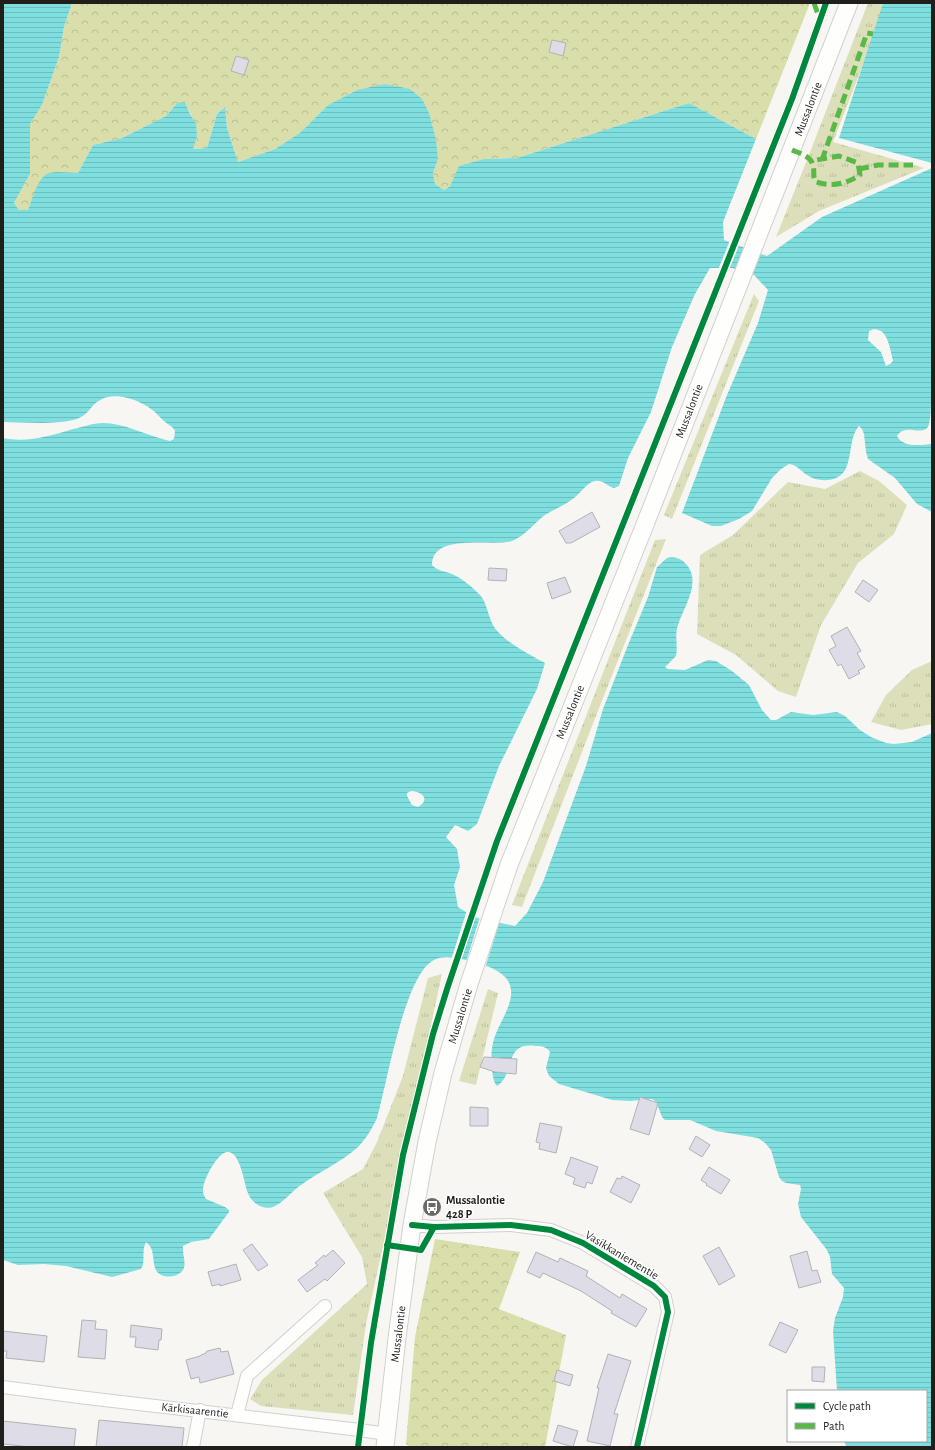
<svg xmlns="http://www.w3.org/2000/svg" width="935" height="1450" font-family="'Alegreya Sans',sans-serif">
	<defs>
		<pattern id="grass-tufts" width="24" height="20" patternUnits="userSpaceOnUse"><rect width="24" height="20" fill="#dcdfb9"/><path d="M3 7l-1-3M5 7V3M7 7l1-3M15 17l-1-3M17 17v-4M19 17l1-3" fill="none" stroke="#bcbf9e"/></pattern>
		<pattern id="forest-crowns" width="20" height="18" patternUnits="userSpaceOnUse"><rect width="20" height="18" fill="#dadeaa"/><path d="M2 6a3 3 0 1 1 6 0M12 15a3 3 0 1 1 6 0" fill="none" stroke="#bbbe92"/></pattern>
		<pattern id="water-rules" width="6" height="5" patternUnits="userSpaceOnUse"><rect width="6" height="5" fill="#7fdfdf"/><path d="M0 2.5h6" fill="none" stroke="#6dbfbf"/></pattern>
	</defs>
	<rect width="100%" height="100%" fill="#f8f6f3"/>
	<!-- grass -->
	<g fill="url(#grass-tufts)">
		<path d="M868,3h19l-54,139 91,26 -105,43 -43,26 29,-72z"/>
		<path d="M754,294l5,7 -87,218 -8,-4z"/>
		<path d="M860,471l19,10 28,24 -13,29 -36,29 -37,62 -25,72 -18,-6 -42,-36 -39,-21 3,-79 33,-20 55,-53 37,7z"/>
		<path d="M666,539l-72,182 -72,186 -10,-2 143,-365z"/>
		<path d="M932,661v63l-31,6 -30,-8 15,-27 26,-25z"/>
		<path d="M442,974l-76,350 -13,91 -92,-9 -11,-7 12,-19 105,-96 -5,-27 -39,-64 40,-24 14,-27 26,-66 25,-98z"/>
		<path d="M488,989l10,4 -22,92 -17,-4z"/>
	</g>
	<!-- forest -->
	<g fill="url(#forest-crowns)">
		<path d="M72,3h738l-54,136 -67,-36 -172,55 -33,1 -40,31 -9,-6 -2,-11 5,-14 -81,-69 -29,15 -27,27 -26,17 -37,13 -11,-34 -2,-21 -8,7 -10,34 -15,1c9,-26 2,-25 -7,-47l-8,1 -11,13 -44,22 -29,7 -15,28h-28l-16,21 -6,16h-9l-5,-7 16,-29v-50l12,-19 17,-48 5,-30z"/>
		<path d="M435,1239l85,13 -21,57 67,26 -21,112h-134l-5,-3 9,-107z"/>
	</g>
	<!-- water -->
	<g fill="url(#water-rules)" fill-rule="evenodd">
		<path d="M3,3h69l-8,24 -5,30 -17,48 -12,19v50l-16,29 5,7h9c4,-10 10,-34 21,-37 9,-2 20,0 29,0l15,-28 29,-7 44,-22 11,-13 8,-1 5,12 6,9 1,13 -4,13 14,-1 10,-34 8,-7 2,21 11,34 37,-13 26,-17 27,-27 29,-15 28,-6 25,5 12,10 7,14 7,27 2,19 -5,14 2,11 9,6 6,-4 9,-20 25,-7 33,-1 172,-55 67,36 -33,83 1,18 43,16 55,-39 110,-49v228c-2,8 0,30 -6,33 -10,5 -21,-5 -29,7 6,12 24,9 35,8v68l-15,-8 -22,-26 -27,-19 -2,-7 -2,-18 -2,-5 -3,-3c-12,13 -5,43 -21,51 -9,5 -23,4 -31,-2 -6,-4 -10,-10 -18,-11l-8,5 -9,9 -20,33 -13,8 -18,7h-9l-30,-13 45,-118 31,-72 10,-33 -14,-15 -22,-7h-22l-15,26 -23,53 -21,65 -23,46 -9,28 -5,2c-7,-2 -12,-9 -19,-7 -9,2 -14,12 -21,17 -9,7 -19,11 -29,17 -11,8 -20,21 -33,26 -19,6 -80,-9 -80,24 5,6 13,6 20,9 9,4 18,11 25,18 10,8 10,22 16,33 8,15 37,30 52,38l-8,26 -38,77 -22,58 -9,7 -13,-6 -9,12 11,12 3,18 -6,18 4,22 16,10 41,9 12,-13 16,-31 43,-116 17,-57 25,-64 20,-48 9,-30 10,-9c7,-2 14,0 19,6 17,19 -4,45 -9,64 -2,10 1,19 -1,28l-11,11 3,2 17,1 23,-10 8,1 16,10 17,14 13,25 9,10h5l15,-8 22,3 24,-3 8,4 15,14 11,7 15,6 8,1 18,-2 20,-9v714l-86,-1 -2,-5h82v-50h-89l-4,-60 2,-13 8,-21 1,-9 -12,-14 -2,-17 -3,-7 -26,-33 -3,-13 3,-15 -1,-4 -14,-2 -4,-2 -3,-4 -8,-27 -6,-7 -7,-5 -42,-7 -26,-11h-25l-3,-3 -5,-13 -2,-3 -3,-2 -22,2 -18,-1 -53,-16 -10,-8 -3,-8 4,-16c-3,-5 -8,-6 -14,-6 -33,-5 -20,28 -39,40 -4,-4 -4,-11 -5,-17 -1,-10 -1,-20 2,-30 5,-18 28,-44 11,-62 -10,-10 -26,-14 -39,-17 -10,-2 -23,-5 -32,0 -30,15 -47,125 -57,158 -5,11 -11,21 -20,30 -17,15 -38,24 -56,37 -9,6 -16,16 -26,21 -4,2 -10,2 -15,0 -5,-2 -10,-7 -12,-13 -4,-8 -7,-42 -21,-41 -10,1 -25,30 -24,39 0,4 2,6 3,8l19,8 4,3v2l-20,27 -18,3 -8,4c-1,7 3,15 1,22 -1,3 -4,5 -7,7 -8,3 -19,2 -22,-7 -3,-10 0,-19 -9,-26 -5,9 0,19 -5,27l-29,8 -46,-11 -22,-2 -26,1 -15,-5v-822c24,5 47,-2 70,-9 10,-2 20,-6 30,-6 21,0 43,12 63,17l4,1 4,-2 1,-8c-2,-5 -7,-6 -11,-10 -5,-4 -8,-9 -13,-12 -12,-9 -35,-17 -49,-10 -13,6 -12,17 -29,21 -23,5 -47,2 -70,2zM874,329c11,1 13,9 16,19 1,4 2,9 3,13l-3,3 -4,2 -5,-14 -13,-12 1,-9zM411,791c11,0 20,9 7,16l-6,-2 -5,-9v-3z"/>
		<path d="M883,3h49v160l-93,-25z"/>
	</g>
	<!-- pier -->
	<g fill="#f8f6f3">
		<path d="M730,240l10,3 -11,27h-11z"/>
		<path d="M467,910l9,6 -15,45 -10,-1z"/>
		<path d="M480,917l20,4 -15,47 -19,-6z"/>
	</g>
	<!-- building -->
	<g fill="#dddce7" stroke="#b3b2b2">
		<path d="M552,40l14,3 -3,13 -14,-4z"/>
		<path d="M236,56l13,4 -5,15 -13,-4z"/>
		<path d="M592,512l8,15 -29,16h-5l-7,-12z"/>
		<path d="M489,568l18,1 -1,12 -18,-1z"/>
		<path d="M565,577l6,15 -19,7 -5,-16z"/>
		<path d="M863,580l15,10 -9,12 -14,-10z"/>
		<path d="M847,627l14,24 -4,2 8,14 -7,4 2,2 -11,6 -8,-15 -3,2 -9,-16 7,-4 -5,-10z"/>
		<path d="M484,1057l33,2 -1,15 -21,-2 -15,-5z"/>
		<path d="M640,1097l18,6 -9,32 -19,-6z"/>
		<path d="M470,1107l18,1v18h-18z"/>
		<path d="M540,1123l22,4 -6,26 -17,-4 1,-6 -4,-1z"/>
		<path d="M696,1136l14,9 -8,12 -13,-8z"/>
		<path d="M571,1157l27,10 -6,17 -5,-2 -2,6 -12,-4 2,-6 -10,-4z"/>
		<path d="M709,1167l21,13 -9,14 -15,-9 1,-1 -6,-4z"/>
		<path d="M622,1176l18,9 -9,18 -21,-11 7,-14 4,1z"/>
		<path d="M252,1244l16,21 -10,6 -15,-21z"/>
		<path d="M719,1247l16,29 -16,9 -16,-29z"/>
		<path d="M333,1250l12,13 -18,18 -2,-2 -18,13 -9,-12 20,-15 -3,-2 9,-8 1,2z"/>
		<path d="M807,1251l5,20 5,-1 4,12 -22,6 -9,-32z"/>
		<path d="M536,1252l22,10 2,-4 28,13 -2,5 34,22 2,-4 25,15 -11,18 -25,-14 1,-2 -31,-20 -38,-18 -3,5 -13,-6z"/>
		<path d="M236,1264l5,16 -21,6v-2l-8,2 -4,-14z"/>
		<path d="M82,1320l14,1 -1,8 12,1 -2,29 -27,-2z"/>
		<path d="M780,1322l18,8 -12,23 -17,-8z"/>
		<path d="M131,1325l31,4 -1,11h-2l-1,10 -23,-3 1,-10h-6z"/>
		<path d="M3,1331l44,5 -3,26 -38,-4 1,-7h-4z"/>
		<path d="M220,1348l1,4 7,-1 6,23 -34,9 -1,-6 -8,2 -5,-19 14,-4 1,-1 5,-2 1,-2z"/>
		<path d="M608,1354l23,7 -17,53h4l-8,32 -23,-5 12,-53h-2z"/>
		<path d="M812,1367h13l-1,15 -12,-1z"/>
		<path d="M557,1370l16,5 -3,11 -16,-5z"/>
		<path d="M99,1420l85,8 -2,19h-86z"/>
		<path d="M3,1421l73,8 -2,18h-43l-28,-3z"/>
		<path d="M558,1425l20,6 -5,16 -20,-6z"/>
	</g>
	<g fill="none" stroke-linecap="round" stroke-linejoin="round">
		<!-- street casing -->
		<g stroke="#d2d0cd" stroke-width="14">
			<g id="street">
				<path d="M412,1225l22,2 77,-2 40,5 32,13 71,43 11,11 3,15 -31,135"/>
				<path d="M3,1387l84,11 273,32 26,4"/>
				<path d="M237,1415l10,-39 78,-70"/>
				<path d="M193,1447l7,-37"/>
			</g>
		</g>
		<!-- secondary casing -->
		<g stroke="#d2d0cd" stroke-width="19">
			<path id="secondary" d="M385,1447l12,-109 15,-113 15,-83 16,-69 26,-89 40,-119 137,-343 203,-519"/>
		</g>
		<!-- street -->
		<use href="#street" stroke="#fefefd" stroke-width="12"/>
		<!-- secondary -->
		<use href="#secondary" stroke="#fefefd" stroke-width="17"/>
		<!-- quiet -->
		<g stroke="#58b947" stroke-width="5" stroke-dasharray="10 5" stroke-linecap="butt">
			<path d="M814,3l6,17"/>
			<path d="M792,150c7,3 19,6 21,15 2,7 -1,11 3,17 17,5 30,2 44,-7l-2,-12 -19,-7 -28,5"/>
			<path d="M822,160l45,-127 6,1"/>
			<path d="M859,169l19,-4h35"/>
		</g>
		<!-- cycleway casing -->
		<g stroke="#fff" stroke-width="8">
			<g id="cycleway">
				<path d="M412,1225l22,2 77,-2 40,5 32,13 71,43 11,11 3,15 -31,135"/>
				<path d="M387,1245l34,5 13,-23"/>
				<path d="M358,1447l13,-104 32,-188 30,-121 15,-48 49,-145 295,-742 34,-96"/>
			</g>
		</g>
		<!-- cycleway -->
		<use href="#cycleway" stroke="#00873e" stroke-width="6"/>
	</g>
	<!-- icons -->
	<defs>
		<g id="bus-disc" transform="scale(1)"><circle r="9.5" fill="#6c6a67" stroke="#fff"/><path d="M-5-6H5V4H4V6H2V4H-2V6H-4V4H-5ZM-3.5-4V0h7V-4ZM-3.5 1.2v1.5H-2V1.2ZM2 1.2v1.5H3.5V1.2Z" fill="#fff"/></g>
	</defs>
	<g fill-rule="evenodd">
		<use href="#bus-disc" x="432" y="1207"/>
	</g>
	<g text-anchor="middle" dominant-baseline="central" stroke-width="3" stroke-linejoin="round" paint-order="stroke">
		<!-- street labels -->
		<g font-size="12" fill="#201f1c" stroke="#fff">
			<text transform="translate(808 109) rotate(-69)">Mussalontie</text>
			<text transform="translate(689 411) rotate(-69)">Mussalontie</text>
			<text transform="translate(570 712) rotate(-68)">Mussalontie</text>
			<text transform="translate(460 1016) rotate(-73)">Mussalontie</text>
			<text transform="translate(622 1255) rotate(31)">Vasikkaniementie</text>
			<text transform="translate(398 1334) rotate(-83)">Mussalontie</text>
			<text transform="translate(195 1410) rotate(6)">Kärkisaarentie</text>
		</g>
		<!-- poi labels -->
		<g font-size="12" font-weight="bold" fill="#201f1c" stroke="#fff" text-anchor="start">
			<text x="446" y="1200">Mussalontie<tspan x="446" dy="14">428 P</tspan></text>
		</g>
	</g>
	<!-- border -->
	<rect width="935" height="1450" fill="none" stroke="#201f1c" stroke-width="8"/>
	<!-- legend -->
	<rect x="787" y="1390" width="140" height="52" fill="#ffffff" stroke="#a6a5a4"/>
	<rect x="795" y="1403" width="20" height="6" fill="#00873e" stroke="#a6a5a4"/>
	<text x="823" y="1410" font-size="12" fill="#201f1c">Cycle path</text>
	<rect x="795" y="1423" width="20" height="6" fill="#58b947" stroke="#a6a5a4"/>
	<text x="823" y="1430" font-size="12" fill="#201f1c">Path</text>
</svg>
